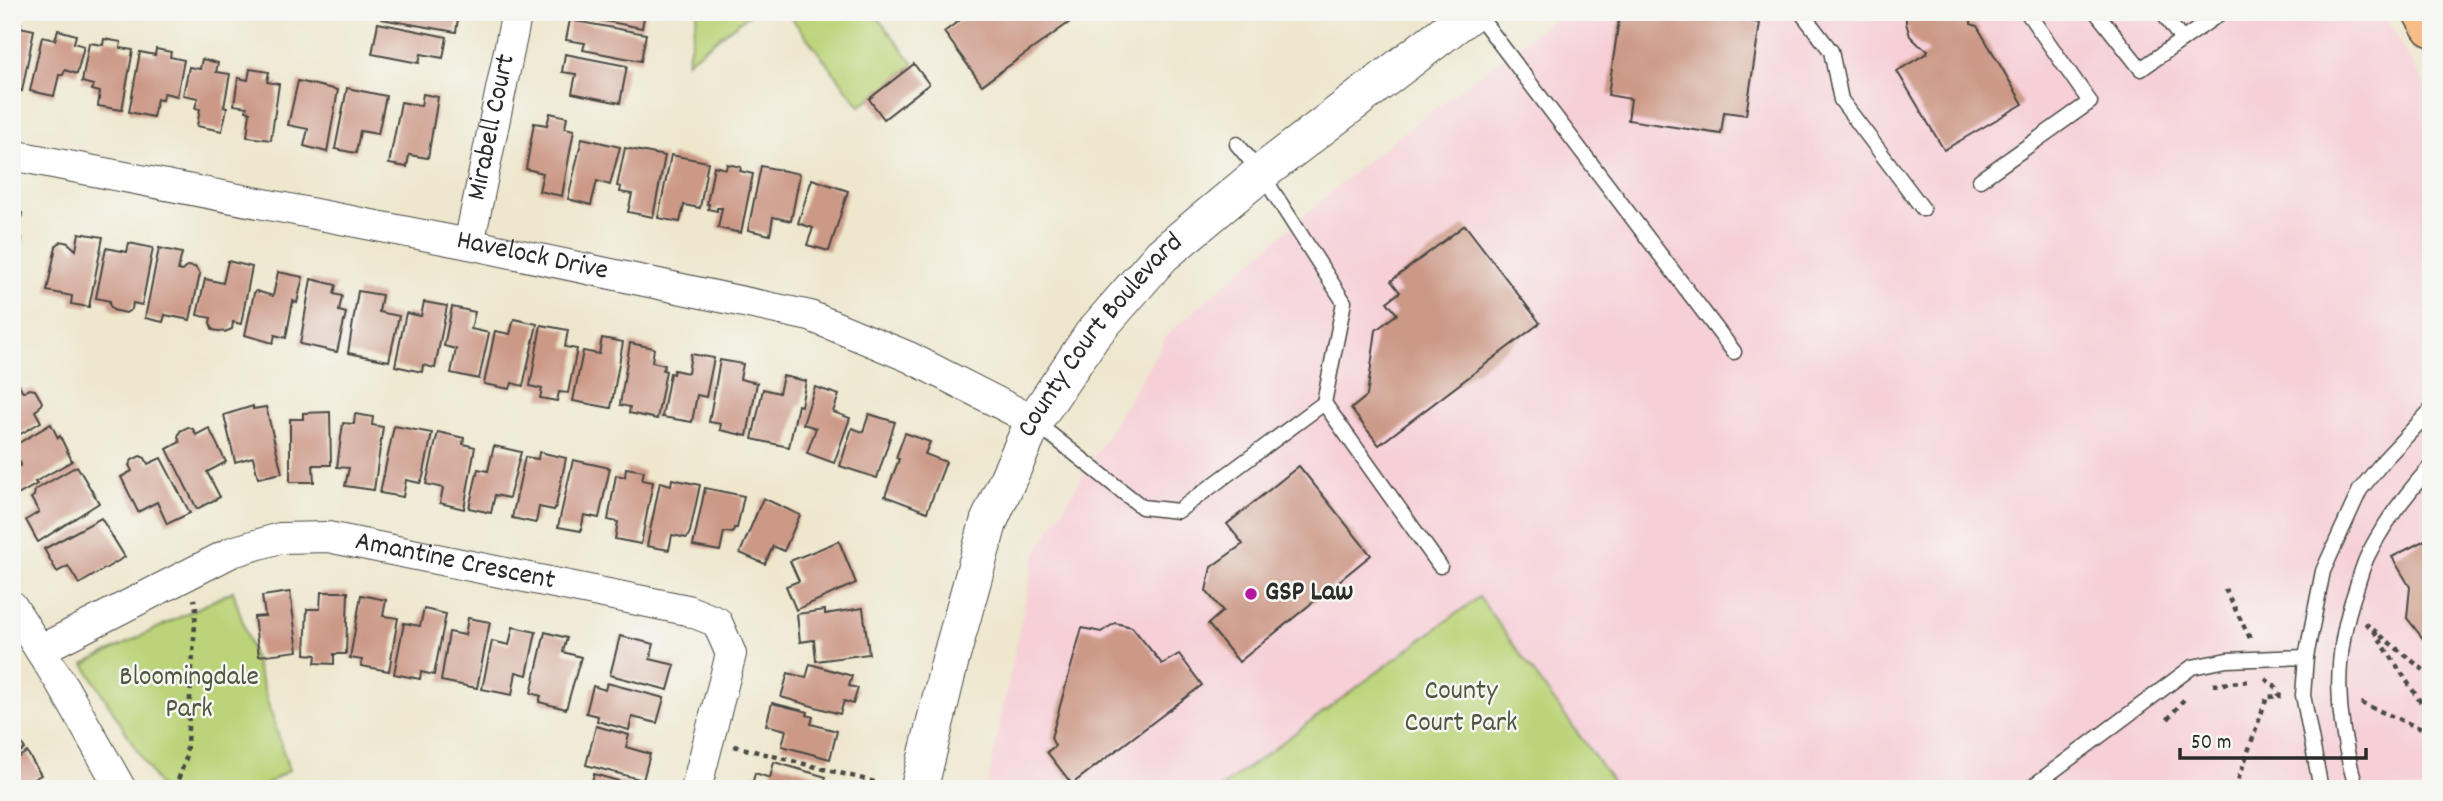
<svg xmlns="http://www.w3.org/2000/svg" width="2443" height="801" font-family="Dekko,sans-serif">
	<rect width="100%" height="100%" fill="#f6f6f2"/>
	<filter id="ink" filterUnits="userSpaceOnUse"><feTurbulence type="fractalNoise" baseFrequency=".0143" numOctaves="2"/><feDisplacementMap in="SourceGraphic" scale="14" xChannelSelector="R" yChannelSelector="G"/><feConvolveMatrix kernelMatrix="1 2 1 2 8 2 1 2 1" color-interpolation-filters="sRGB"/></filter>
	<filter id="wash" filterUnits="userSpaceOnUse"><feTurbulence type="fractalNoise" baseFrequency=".00686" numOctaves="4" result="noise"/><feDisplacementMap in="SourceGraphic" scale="28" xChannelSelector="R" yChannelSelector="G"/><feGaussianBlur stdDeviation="1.57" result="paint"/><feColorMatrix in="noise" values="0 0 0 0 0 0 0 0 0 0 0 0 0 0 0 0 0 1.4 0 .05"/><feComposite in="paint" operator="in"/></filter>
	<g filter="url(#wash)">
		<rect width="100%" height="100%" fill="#eee7cd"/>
		<!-- built -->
		<path fill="#f6cfd7" d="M1563,12h819l49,84v693h-813l-139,-192 -260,192h-233l49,-234 133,-221 201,-175z"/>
		<!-- green -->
		<g fill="#bbd479" stroke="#738052" stroke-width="2">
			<path d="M698,12h54l-65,50z"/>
			<path d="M787,12h86l41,52 -54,42z"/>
			<path d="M233,591l56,179 -30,19h-98l-77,-125z"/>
			<path d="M1479,597l139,192h-399z"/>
		</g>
		<g id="blocks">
			<!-- building -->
			<g fill="#cc9987">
				<path d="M382,12h77l-3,20 -75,-13z"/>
				<path d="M585,12h60l-3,16 -58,-11z"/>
				<path d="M971,12h113l-102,73 -38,-53z"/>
				<path d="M1620,12h117l-1,7 24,4 -14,92 -22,-3 -3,22 -93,-14 3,-21 -23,-4z"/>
				<path d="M1906,12h65v12l6,2 46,78 -79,46 -47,-79 30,-18 1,-3 -9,-5 -9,-9 -4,-13z"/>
				<path d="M570,20l76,14 -5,27 -58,-11 2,-7 -19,-3z"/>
				<path d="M12,21l9,2 -1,4 14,3 -12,61 -10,-2z"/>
				<path d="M378,23l69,14 -4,21 -22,-4 -2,9 -47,-9z"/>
				<path d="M58,30l18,5 -2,8 10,3 -7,28 -12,-4 -2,5h-4l-5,21 -24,-5 12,-54 13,3z"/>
				<path d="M104,39l17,3 -1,6 13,2 -11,60 -24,-4 2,-14 -8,-2 1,-5 -11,-3 7,-39 14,2z"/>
				<path d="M156,49l15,3 -1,5 14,3 -7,36 -13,-3 -2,7 -5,-1 -4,18 -24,-5 11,-60 15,3z"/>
				<path d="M565,54l62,12 -7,37 -48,-10 4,-19 -14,-2z"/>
				<path d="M202,59l16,4 -2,9 14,2 -6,33 3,1 -5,23 -25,-5 3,-17 -5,-1 3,-10 -15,-3 6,-28 11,2z"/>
				<path d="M914,64l15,20 -45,35 -15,-20z"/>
				<path d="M250,69l19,3 -2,10 12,2 -8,56 -24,-3 3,-25 -4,-1 1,-4 -13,-2 4,-27 10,2z"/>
				<path d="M298,81l40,9 -11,62 -23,-6 4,-17 -20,-4z"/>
				<path d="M347,88l39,8 -8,38 -18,-3 -4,22 -21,-4z"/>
				<path d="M423,94l15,3 -10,61 -19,-3 -2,12 -18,-3 12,-62 20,4z"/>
				<path d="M550,113l17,4 -2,11 9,2 -12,66 -23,-5 4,-18 -17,-4 8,-46 13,2z"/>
				<path d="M582,138l38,9 -10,38 -13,-4 -6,24 -23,-6z"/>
				<path d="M625,148l40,8 -12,61 -25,-5 4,-18 -12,-2 1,-5 -4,-1z"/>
				<path d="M671,155l37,7 -8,46 -16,-3 -4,17 -22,-4z"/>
				<path d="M727,164l14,3 -1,4 13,3 -12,59 -23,-5 4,-20h-5v3l-9,-2 1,-5h-2l7,-38 12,3z"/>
				<path d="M761,166l39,8 -9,47 -18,-4 -3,18 -22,-5z"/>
				<path d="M812,179l36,12 -19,60 -22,-6 6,-17 -15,-5z"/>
				<path d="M12,211l10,2 -4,24 4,1 -3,18 -7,-1z"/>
				<path d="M1465,225l75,98 -161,122 -28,-36 16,-13 9,-66 21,-16 -10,-12 13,-10 -9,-11z"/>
				<path d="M79,233l24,4 -14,70 -18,-3 1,-8 -25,-5 9,-45 5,-5 7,2 8,7z"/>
				<path d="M129,243l24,5 -11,57 -9,-2 -1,6 -6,4 -13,-3 -4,-6 1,-3 -14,-3 10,-50 21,4z"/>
				<path d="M159,248l23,5 -4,17 4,1 5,-5 8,1 5,7 -10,46 -25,-5 -2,7 -18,-4z"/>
				<path d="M228,261l24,6 -11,57 -8,-2 -1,7 -7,3 -12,-2 -3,-7 1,-5 -14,-3 8,-36 18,4z"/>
				<path d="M278,272l25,5 -6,26 -4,-2 -7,37 -11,-3 -2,8 -28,-8 9,-42 2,-2 17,5z"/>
				<path d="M311,279l25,6 -2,9 8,2 -3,15 7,2 -9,39 -37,-8z"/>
				<path d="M358,291l24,4 -3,17 20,4 -10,45 -41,-8z"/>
				<path d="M424,302l23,4 -12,62 -12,-3 -1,7 -27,-6 11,-53 15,3z"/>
				<path d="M452,307l23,5 -4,17 18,4 -10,46 -28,-6 5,-24 -12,-3z"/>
				<path d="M514,319l23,5 -14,62 -11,-3 -2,6 -26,-5 11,-53 15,3z"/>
				<path d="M541,325l27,5 -3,17 12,2 -9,44 -9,-1 -2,9 -17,-3 2,-9 -12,-3z"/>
				<path d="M602,338l21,4 -12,66 -38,-7 10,-50 16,3z"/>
				<path d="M630,343l24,5 -2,14 13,3 -2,5 3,1 -9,48 -28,-6 1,-6 -10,-2z"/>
				<path d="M691,354l23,4 -8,39 -9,-2 -5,27 -30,-5 8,-44 3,1 1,-4 14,3z"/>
				<path d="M720,360l23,4 -3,15 17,4 -10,53 -27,-6 1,-6 -12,-2z"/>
				<path d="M783,376l23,5 -5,25 -3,-1 -9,42 -37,-8 11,-50 16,4z"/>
				<path d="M19,385l4,7 6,-3 6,1 7,12 -3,6 -4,3 6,11 -29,17v-50z"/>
				<path d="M815,387l24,8 -6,17 17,6 -16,45 -27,-10 9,-25 -13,-4z"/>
				<path d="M253,406v3l13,-2 16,66 -24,5 -5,-21 -18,5 -11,-47z"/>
				<path d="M330,412l1,53h-18l1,17h-24v-63h13v-6z"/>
				<path d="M355,414l18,3 -1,8 11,2 -9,63 -29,-4 4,-18 -12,-1 6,-44 11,1z"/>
				<path d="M869,414l26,8 -18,56 -37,-12 12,-38 11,4z"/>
				<path d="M51,424l7,14 2,-2 12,25 -37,21 2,2 -23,13 -2,-27 9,-5 -1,-3 -4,2 -4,-2v-15z"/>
				<path d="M394,426l38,7 -9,44 -3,6 -14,-3 -3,17 -23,-4z"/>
				<path d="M188,427l5,2 3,6 13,-7 17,34 -19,10 13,25 -23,12 -30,-60 13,-7 -2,-5 2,-6z"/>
				<path d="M438,432l26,6 -1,6 12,3 -11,62 -24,-6 3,-15 -17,-4z"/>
				<path d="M905,433l25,9 -5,12 21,8 -19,50 -42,-16 14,-37 -3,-1z"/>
				<path d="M494,446l27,6 -12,46 -14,-3 -4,18 -22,-5 9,-39 10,2z"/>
				<path d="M539,452l27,6 -10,48 -2,4 -15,-3 -3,16 -24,-5 13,-61 13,2z"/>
				<path d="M140,456l5,2 3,6 13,-6 29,55 -23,11 -10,-22 -19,10 -17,-35 11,-6 -3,-6 3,-5z"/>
				<path d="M573,460l37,8 -11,50 -15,-3 -3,16 -23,-4z"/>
				<path d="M77,466l22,37 -61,39 -12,-22 13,-8 -8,-14 3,-2 1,-6z"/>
				<path d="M1299,466l72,89 -132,107 -31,-38 15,-13 -17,-20 5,-24 32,-23 -16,-20z"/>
				<path d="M626,468l18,3 -2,9 11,2 -12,62 -26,-5 3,-17 -10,-2 8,-45 9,2z"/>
				<path d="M672,479l28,6 -10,47 -3,6 -15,-3 -3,15 -22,-4 13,-64 11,3z"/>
				<path d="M705,488l39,8 -7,32h-3l-1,5 -9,-1 -4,19 -27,-5z"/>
				<path d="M763,498l37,17 -16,36 -11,-5 -8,18 -25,-11z"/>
				<path d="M101,518l24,39 -46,27 -11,-18 -11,6 -13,-23z"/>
				<path d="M2431,537v112l-24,-31 3,-31 -18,-30z"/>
				<path d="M839,541l17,42 -60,27 -10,-24 13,-5 -9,-20z"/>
				<path d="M290,592l8,59 -39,5 -5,-39 11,-1 -3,-20z"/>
				<path d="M321,592h27l-2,62h-12v10l-19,-1 1,-8 -11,-1 2,-45h13z"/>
				<path d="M361,595l25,5 -3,16 15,2 -9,53 -28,-5 1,-6 -12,-2z"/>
				<path d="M863,608l6,46 -53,7 -2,-21 -14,2 -3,-28 28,-4v4z"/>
				<path d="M424,609l22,5 -12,61 -13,-3 -1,7 -26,-5 10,-51 16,3z"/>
				<path d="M468,618l22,4 -13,66 -36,-7 8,-49 16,3z"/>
				<path d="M1115,623l17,4 30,37 17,-10 23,31 -130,99 -25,-32 8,-6 -4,-8 31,-110 19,4z"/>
				<path d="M513,627l23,5 -9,43 -11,-3 -4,23 -30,-6 10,-48 17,4z"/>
				<path d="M545,632l22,6 -4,14 18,5 -15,52 -27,-7 2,-6 -10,-3z"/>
				<path d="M620,636l34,8 -4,15 25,6 -7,25 -58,-15z"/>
				<path d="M810,664l42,12 -3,10 9,2 -5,16 -9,-3 -4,13 -59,-17 7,-24 18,5z"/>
				<path d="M607,683l57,15 -7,25 -25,-6 -3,13 -32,-9 1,-5 -12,-3 7,-27 12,4z"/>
				<path d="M772,703l36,9 -1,3 6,2 -2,7 26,7 -7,28 -48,-13 4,-16 -20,-5z"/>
				<path d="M596,726l33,9 -3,12 24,7 -7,26 -57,-15z"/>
				<path d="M12,727l13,22 -13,8z"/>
				<path d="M27,752l14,23 -9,5 5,9h-25v-28z"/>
				<path d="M774,762l52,15 -4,12h-71l4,-16 15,5z"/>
				<path d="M594,774l38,11 -2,4h-40z"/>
			</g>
		</g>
	</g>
	<g filter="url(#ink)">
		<use href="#blocks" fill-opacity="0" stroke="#484743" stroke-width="2"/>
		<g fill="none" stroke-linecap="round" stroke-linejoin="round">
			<!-- service casing -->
			<g stroke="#484743" stroke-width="17">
				<g id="service">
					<path d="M1476,12l258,340"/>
					<path d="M1801,12l30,39 10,49 82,109"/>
					<path d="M2096,12l45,57 41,-29"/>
					<path d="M2162,12l20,28 40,-28"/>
					<path d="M1237,144l24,29 83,129 -20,101"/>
					<path d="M1980,180l110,-78 -63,-90"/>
					<path d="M1035,422l107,85 36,4 146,-108 116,163"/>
					<path d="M2029,789l163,-122 35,-7 79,-3"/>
					<path d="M2321,789l-18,-94 3,-38 17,-86 37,-81 25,-31 46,-49"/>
					<path d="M2357,789c-22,-70 -25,-131 -1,-200 4,-12 7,-25 13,-36 16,-32 38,-60 62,-87"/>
				</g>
			</g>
			<!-- minor casing -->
			<g stroke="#484743" stroke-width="32">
				<g id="minor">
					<path id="s1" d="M12,155l457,89 341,72 99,41 125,64"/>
					<path id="s2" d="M469,244l48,-232"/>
					<path d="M12,606l52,82 57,101"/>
					<path id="s3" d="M40,650l192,-98 48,-14 48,-1 359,73 30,12 14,32 -35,135"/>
				</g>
			</g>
			<!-- tertiary casing -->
			<g stroke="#484743" stroke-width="39">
				<g id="tertiary">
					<path id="s4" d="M919,789l31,-128 39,-140 45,-100 59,-87 69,-79 99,-82 211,-161"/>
				</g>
			</g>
			<!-- primary casing -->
			<g stroke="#484743" stroke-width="41">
				<path id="primary" d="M2422,12l9,15"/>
			</g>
			<!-- path -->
			<g stroke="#484743" stroke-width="4.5" stroke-dasharray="5 5" stroke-linecap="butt">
				<path d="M2225,589l27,53"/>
				<path d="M2365,623l66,53"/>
				<path d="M2374,631l57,87"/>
				<path d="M2265,679l9,6 6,11h5"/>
				<path d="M2213,685l36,-4"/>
				<path d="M2361,703l70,30"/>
				<path d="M2168,719l17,-21"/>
				<path d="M734,746l145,37"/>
				<path d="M175,789l11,-31 10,-149 -2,-10"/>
				<path d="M2235,789l32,-92 13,-1"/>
			</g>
			<!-- service -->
			<use href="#service" stroke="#fff" stroke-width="14"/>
			<!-- minor -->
			<use href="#minor" stroke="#fff" stroke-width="30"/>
			<!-- tertiary -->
			<use href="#tertiary" stroke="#fff" stroke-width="37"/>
			<!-- primary -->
			<use href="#primary" stroke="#f7bd88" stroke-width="38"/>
		</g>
	</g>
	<!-- markers -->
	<circle fill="#b5179e" stroke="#f6f6f2" stroke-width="2.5" cx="1251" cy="594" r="7"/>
	<g text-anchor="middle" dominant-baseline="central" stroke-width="5" stroke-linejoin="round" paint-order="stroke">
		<!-- street labels -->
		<g font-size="28" fill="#2b2b2b" stroke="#f6f6f2">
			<text stroke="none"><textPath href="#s2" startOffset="119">Mirabell Court</textPath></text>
			<text stroke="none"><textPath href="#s1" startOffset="530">Havelock Drive</textPath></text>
			<text stroke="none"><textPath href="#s4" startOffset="495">County Court Boulevard</textPath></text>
			<text stroke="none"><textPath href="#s3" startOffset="443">Amantine Crescent</textPath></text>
		</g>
		<!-- poi labels -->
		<g font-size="28" font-weight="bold" fill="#2b2b2b" stroke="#f6f6f2" text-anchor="start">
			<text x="1265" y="594">GSP Law</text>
		</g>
		<!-- park labels -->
		<g font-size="28" fill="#4f553e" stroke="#f6f6f2">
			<text x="189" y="679">Bloomingdale<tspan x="189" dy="32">Park</tspan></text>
			<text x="1461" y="693">County<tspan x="1461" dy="32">Court Park</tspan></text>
		</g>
	</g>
	<!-- margin -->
	<rect width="2443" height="801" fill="none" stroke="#f6f6f2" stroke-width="42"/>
	<!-- scale -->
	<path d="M2180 748v10h186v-10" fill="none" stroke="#2b2b2b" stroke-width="3.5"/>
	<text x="2191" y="748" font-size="21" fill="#2b2b2b" stroke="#f6f6f2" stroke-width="5" paint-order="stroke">50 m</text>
</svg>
